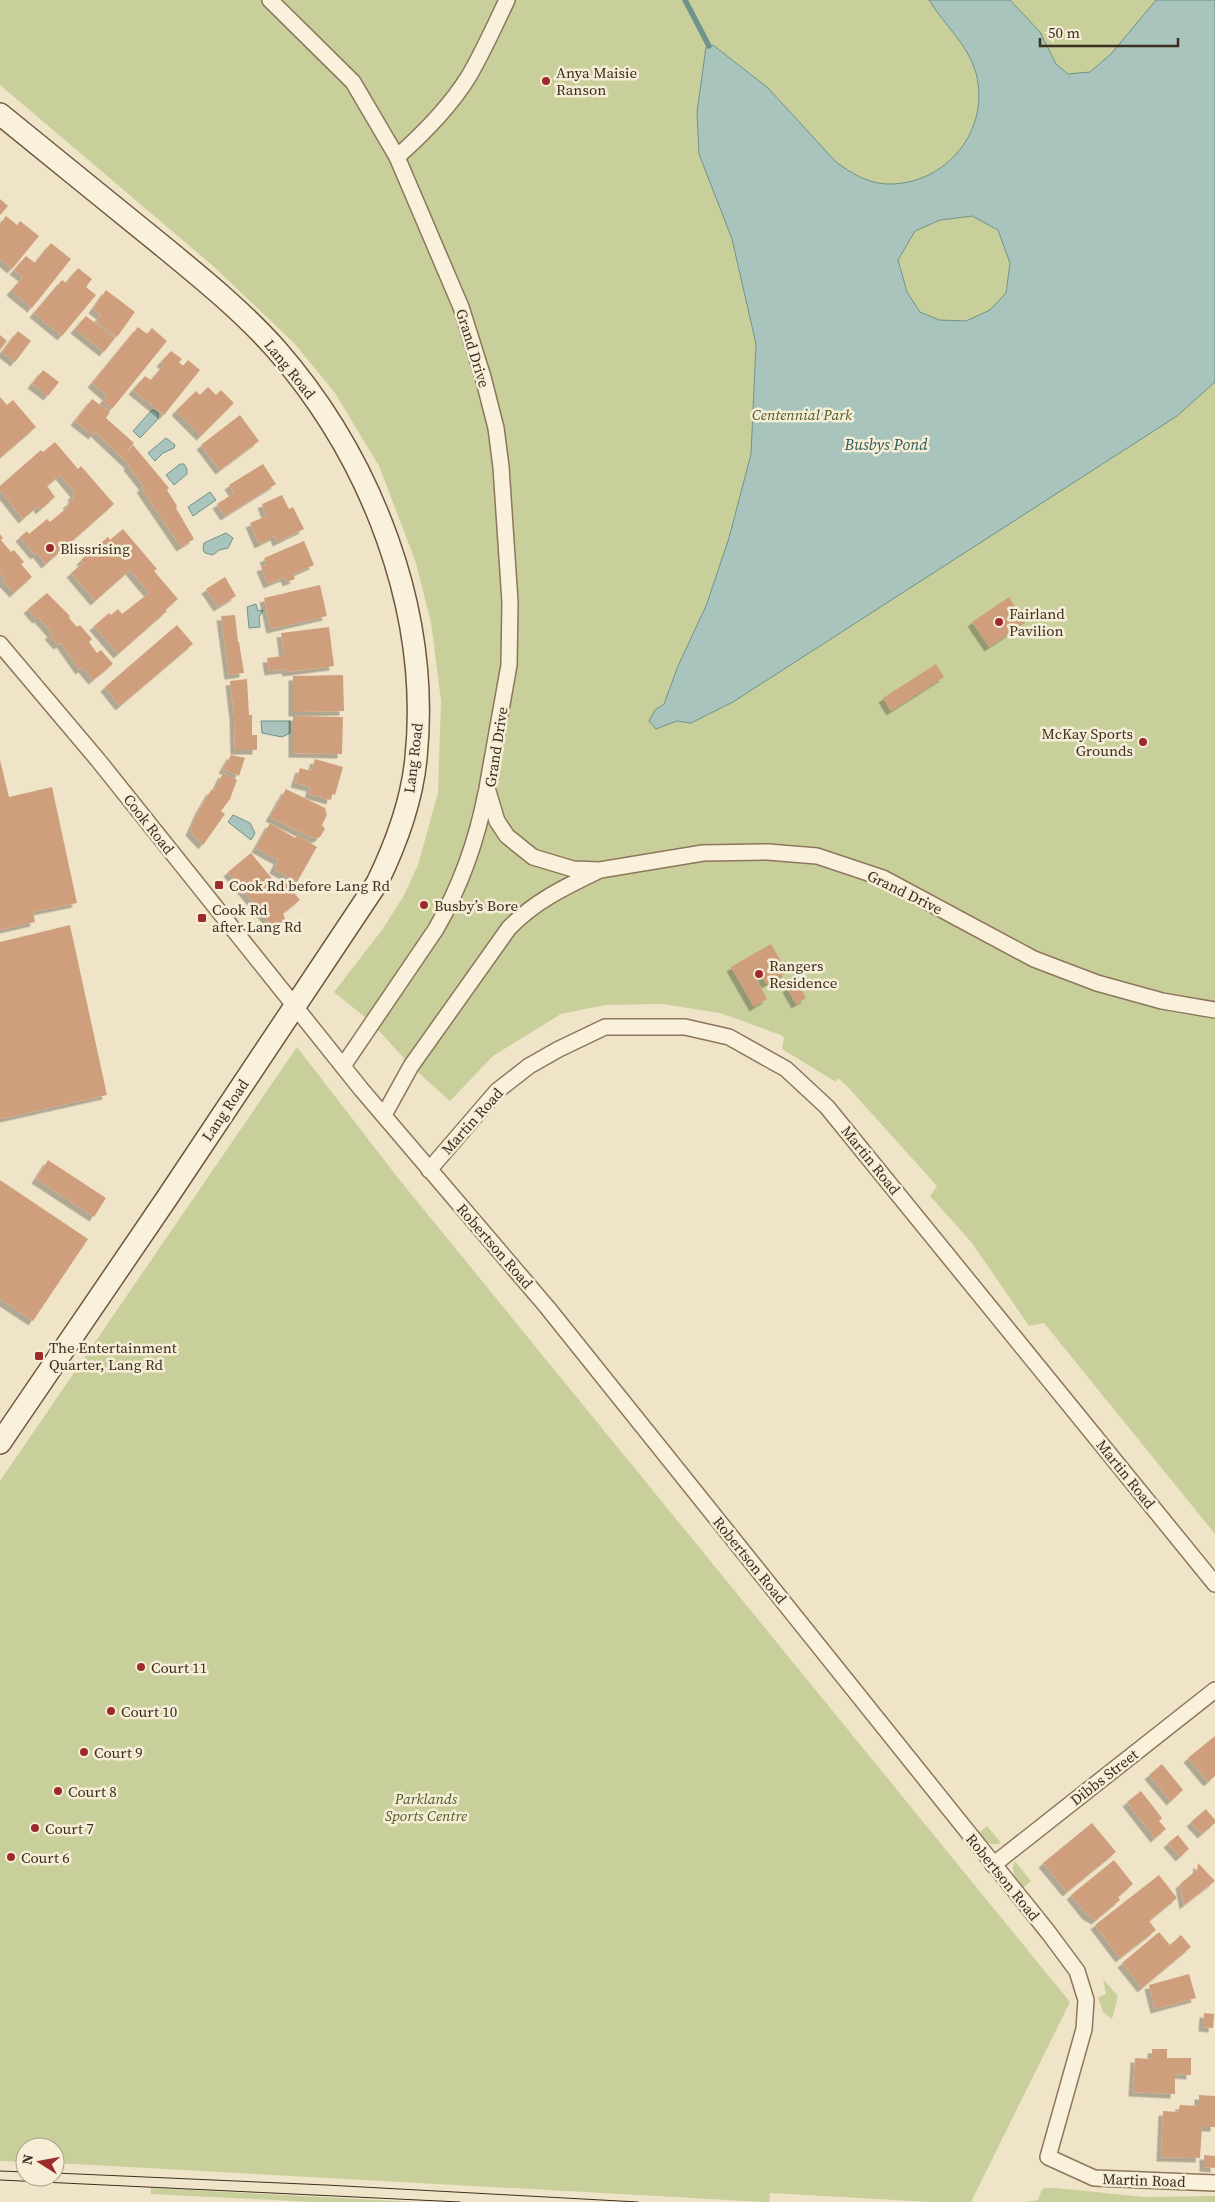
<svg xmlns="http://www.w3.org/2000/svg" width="1215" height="2202" font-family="'Source Serif 4',serif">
	<defs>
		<filter id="shadow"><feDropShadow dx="-4.5" dy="4.5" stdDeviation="0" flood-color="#0004"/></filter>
	</defs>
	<rect width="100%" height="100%" fill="#f0e4c8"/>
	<!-- green -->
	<g fill="#c9cf9b">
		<path d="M0,0h1215v1534l-171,-211 -15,3 -57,-83 -42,-47 7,-10 -91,-101 -8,-7 -2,4 -54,-33 2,-11 -3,-3 -61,-22 -58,-9 -57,1 -44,9 -68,42 -43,45 -39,-35 -40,-44 -37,-30 48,-62 21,-33 15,-32 20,-72 3,-92 -10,-79 -16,-62 -36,-94 -44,-73 -41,-50 -82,-78 -212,-180z"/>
		<path d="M297,1047l101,131 672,824 -99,200h-40l-161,-9 -1,9h-3l-711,-39v-16h-30v15l-25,-1v-680z"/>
		<path d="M987,1826l14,17c-11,4 -16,-2 -22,-10z"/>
		<path d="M1015,1861l16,20 -8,7c-6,-9 -14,-16 -8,-27z"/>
		<path d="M1103,1979l15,17 -6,23 -9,-7 -5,-15 8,-3z"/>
		<path d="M151,2188l265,14h-103l-162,-8z"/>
		<path d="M1044,2188h12l89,9 70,-1v6h-191l14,-2 3,-8z"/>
	</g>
	<!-- water -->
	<g fill="#a9c4bc" stroke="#6f938a" fill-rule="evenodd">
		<path d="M929,0h81l30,32 16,32 12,10 22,-2 21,-18 45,-54h59v382l-38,34 -444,286 -42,21 -14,-2 -21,8 -7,-8 6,-11 9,-6 14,-38 28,-60 23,-68 22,-84 5,-110 -24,-105 -33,-85 -2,-42 9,-65 7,-2 55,43 68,74c15,11 33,22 52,22 58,1 103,-54 88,-111 -8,-29 -32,-48 -47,-73zM972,216l26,14 12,33 -4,30 -16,17 -24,11 -27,-1 -19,-8 -13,-20 -9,-32 17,-29 25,-11z"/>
		<path d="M154,410l4,3v6l-18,19 -7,-7 18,-20z"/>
		<path d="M166,438l9,7 -1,3 -11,5 -8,8 -7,-8z"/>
		<path d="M180,464h4l3,5v5l-13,11 -8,-10z"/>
		<path d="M210,492l6,8 -23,16 -5,-9z"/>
		<path d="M226,533l7,5 -5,10 -9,2 -6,5 -8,-2 -2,-3 1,-7z"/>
		<path d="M256,604l2,7 5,-1 -4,7 1,10 -11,1 -2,-21z"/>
		<path d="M261,721h29v12l-8,4 -20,-4z"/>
		<path d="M233,815l17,8 5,10 -4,7 -23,-18z"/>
	</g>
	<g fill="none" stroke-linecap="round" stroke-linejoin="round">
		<!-- stream -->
		<path stroke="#6f938a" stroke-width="5.5" d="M685,0l24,46"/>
	</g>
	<!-- building -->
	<g fill="#cf9f7d" filter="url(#shadow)">
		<path d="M0,199l8,7 -8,9z"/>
		<path d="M6,216l11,9 3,-4 19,15 -27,33 -12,-10v-35z"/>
		<path d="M51,243l20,16 -39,49 -21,-17 12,-14 -9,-7 12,-14 9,7z"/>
		<path d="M78,268l14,11 -6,8 10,8 -34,41 -28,-23 28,-33 4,3z"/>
		<path d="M106,290l29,22 -18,25 -21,-16 5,-6 -8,-6z"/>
		<path d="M86,316l29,22 -11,14 -29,-23z"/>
		<path d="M138,327l9,7 5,-6 15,13 -55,68 -9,-8 4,-5 -15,-13z"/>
		<path d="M18,331l13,10 -16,21 -13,-10z"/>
		<path d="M0,335l7,6 -7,9z"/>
		<path d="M171,351l11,8 -3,3 4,4 5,-6 12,10 -36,45 -31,-25 12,-14 6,4 13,-15 -3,-3z"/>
		<path d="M43,370l16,12 -11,14 -16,-12z"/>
		<path d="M208,387l8,8 5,-5 13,13 -33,33 -25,-25 20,-20 4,4z"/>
		<path d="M0,397l7,8 6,-5 23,27 -36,31z"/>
		<path d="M92,399l18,13 -4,6 28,25 -10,11 9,-9 36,43 -2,2 10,16 -1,2 18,31 -13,8 -40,-59 3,-2 -16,-20 1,-2 -34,-32 -2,3 -18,-14z"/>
		<path d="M240,415l19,26 -39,29 -19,-25z"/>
		<path d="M55,442l23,27 3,-3 33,38 -68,60 -9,-11 -2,2 -15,-18 7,-6 2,3 18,-15 3,3 19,-16 -2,-2 7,-5 -2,-3 3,-3 -15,-18 -13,11 8,11 -15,13 -2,-4 -15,13 -23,-29v-4l41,-36 2,2z"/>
		<path d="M263,464l13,20 -51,32 -8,-12 17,-11 -5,-8z"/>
		<path d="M282,495l7,14 4,-2 11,22 -27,13 -2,-6 -16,8 -9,-21 17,-7 -5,-12z"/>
		<path d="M123,529l34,40 -3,2 24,28 -13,11 2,1 -49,43 -24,-28 15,-13 2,2 7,-6 4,5 27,-21 -19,-23 -35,31 -24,-28 12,-10 -2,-3 27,-23 2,3z"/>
		<path d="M0,534l3,4 -2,2 10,12 3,-2 10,12 -3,2 11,13 -18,16 -12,-13 2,-2 -4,-5z"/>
		<path d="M304,541l10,24 -21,9 2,5 -8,3 -2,-5 -17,7 -7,-17 6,-2 -3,-7z"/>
		<path d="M225,577l11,19 -18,11 -12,-18z"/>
		<path d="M320,585l7,31 -56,13 -7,-31z"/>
		<path d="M47,593l23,23 -1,2 8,9 3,-2 12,14 -3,3 8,11 4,-3 12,14 -20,16 -10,-12 -3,2 -19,-27 -3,2 -9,-10 3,-2 -13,-15 -2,1 -9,-10z"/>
		<path d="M1009,597l16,26 -36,24 -17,-25z"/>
		<path d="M235,615l3,27h1l5,31 -15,2 -8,-59z"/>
		<path d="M177,625l16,19 -73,62 -15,-19z"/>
		<path d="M329,627l5,39 -47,6 -1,-3 -17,2 -2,-13 17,-2 -3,-23z"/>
		<path d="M936,664l8,13 -53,34 -8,-13z"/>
		<path d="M343,675l1,36 -51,1v-36z"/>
		<path d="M247,679l2,36h3v20h5v15h-22l-1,-35 -4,-34z"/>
		<path d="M293,716l50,1 -1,37 -49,-1z"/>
		<path d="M231,755l14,3 -6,18 -16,-7z"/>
		<path d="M315,759l28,8 -8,28 -3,-1 -1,6 -22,-6 2,-7 -16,-4 5,-15 11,3z"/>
		<path d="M0,760l9,37 43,-10 25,116 -44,9 2,10 -35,8z"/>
		<path d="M223,773l14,7 -7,19 -9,12 4,3 -22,31 -13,-14 10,-22 11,-19 3,1z"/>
		<path d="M286,789l39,19 2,7 -5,10 3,4 -5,8 -5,2 -45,-22z"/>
		<path d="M270,823l25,15 2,-3 20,12 -20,35 -23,-13 4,-9 -22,-12z"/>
		<path d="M251,853l28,34 6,-5 15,18 -17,13 2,6 -2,4 -9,2 -4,-2 -42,-51z"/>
		<path d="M70,925l37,170 -107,24v-177z"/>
		<path d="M771,944l16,28 -21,12 -4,-8 -6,3 11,20 -13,8 -23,-40z"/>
		<path d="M797,982l9,16 -10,6 -9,-16z"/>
		<path d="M48,1160l58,38 -12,19 -58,-38z"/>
		<path d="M0,1180l88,59 -55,82 -33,-22z"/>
		<path d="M1215,1736v40l-7,6 -20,-24z"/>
		<path d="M1162,1764l21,26 -12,11 -22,-26z"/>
		<path d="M1141,1791l21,27 -3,3 7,8 -11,9 -28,-36z"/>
		<path d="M1206,1809l9,11v3l-13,11 -11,-12z"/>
		<path d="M1092,1823l24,29 -49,40 -24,-29z"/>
		<path d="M1178,1835l11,14 -9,8 -12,-14z"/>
		<path d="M1114,1860l19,24 -15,13 2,3 -24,20 -9,-5 -16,-20z"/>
		<path d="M1198,1863l17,18 -31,24 -4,-21 17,-14z"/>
		<path d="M1159,1875l18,23 -28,23 7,9 -36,28 -25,-33z"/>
		<path d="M1159,1932l11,13 11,-10 10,12 -49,41 -20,-25z"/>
		<path d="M1189,1974l7,24 -41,11 -6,-24z"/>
		<path d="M1204,2013l10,1 -1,14 -10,-1z"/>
		<path d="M1152,2049h15v9h24v17l-16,-1v20l-42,-2 2,-34 17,1z"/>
		<path d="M1199,2095l16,1v31h-13l-2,31 -39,-1 2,-46 15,1 2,-7 19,1z"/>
		<path d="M1204,2155l11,1v12l-11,-1z"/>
	</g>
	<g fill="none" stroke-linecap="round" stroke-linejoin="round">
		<!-- street casing -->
		<g stroke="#8d765c" stroke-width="18">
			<g id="street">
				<path d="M270,0l83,82 44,75 64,150 22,70 13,51 5,39 9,135 -1,63 -22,123 10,33 10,15 26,21 40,12 27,1 103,-17 65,-1 49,4 66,22 151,81 63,24 65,18 53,9"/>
				<path d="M397,157c27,-24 53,-50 72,-81 14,-24 26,-51 38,-76"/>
				<path d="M0,644l98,116 263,329 186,218 501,625 29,39 9,29 -2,29 -36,128 46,21 121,5"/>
				<path d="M343,1066l93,-137c24,-42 41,-89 50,-136"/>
				<path d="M384,1115l27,-49 98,-138c26,-27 56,-41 89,-57"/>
				<path d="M429,1170l68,-79 32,-25 30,-17 46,-22h80l44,10 57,32 41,38 388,477"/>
				<path d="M993,1865l222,-175"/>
			</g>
		</g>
		<!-- secondary casing -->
		<g stroke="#6f573f" stroke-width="24">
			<path id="secondary" d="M0,114c55,45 110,89 165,134 39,32 78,64 111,101 96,110 155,262 140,409 -4,43 -20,86 -39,125l-210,315 -167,245"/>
		</g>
		<!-- street -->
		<use href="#street" stroke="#faf1dc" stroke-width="15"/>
		<!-- secondary -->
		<use href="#secondary" stroke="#faf1dc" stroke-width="21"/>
		<!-- tram -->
		<g stroke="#3d2e20" stroke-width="1">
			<path d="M0,2171l25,1"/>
			<path d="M55,2173l271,12 312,17"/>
			<path d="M0,2180l460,22"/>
		</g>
	</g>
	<!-- markers -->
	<g fill="#9e2a2b" stroke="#f7eed8" stroke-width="2">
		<circle cx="546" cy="81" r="5"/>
		<circle cx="50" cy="548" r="5"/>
		<circle cx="999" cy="622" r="5"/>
		<circle cx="1143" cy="742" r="5"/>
		<rect x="214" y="880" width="10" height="10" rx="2.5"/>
		<circle cx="424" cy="905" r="5"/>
		<rect x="197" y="913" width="10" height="10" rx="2.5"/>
		<circle cx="759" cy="974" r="5"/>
		<rect x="34" y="1351" width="10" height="10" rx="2.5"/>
		<circle cx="141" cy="1667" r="5"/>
		<circle cx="111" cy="1711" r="5"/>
		<circle cx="84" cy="1752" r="5"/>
		<circle cx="58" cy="1791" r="5"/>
		<circle cx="35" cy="1828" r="5"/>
		<circle cx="11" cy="1857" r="5"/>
	</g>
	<g text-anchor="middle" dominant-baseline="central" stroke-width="5" stroke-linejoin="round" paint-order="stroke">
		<!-- poi labels -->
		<g font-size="15" fill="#3d2e20" stroke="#f7eed8" text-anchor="start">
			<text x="556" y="72">Anya Maisie<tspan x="556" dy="17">Ranson</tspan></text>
			<text x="60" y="548">Blissrising</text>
			<text x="1009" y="613">Fairland<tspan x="1009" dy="17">Pavilion</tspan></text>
			<text x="1133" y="733" text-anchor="end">McKay Sports<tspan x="1133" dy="17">Grounds</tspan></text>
			<text x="229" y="885">Cook Rd before Lang Rd</text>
			<text x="434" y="905">Busby’s Bore</text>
			<text x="212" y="909">Cook Rd<tspan x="212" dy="17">after Lang Rd</tspan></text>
			<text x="769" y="965">Rangers<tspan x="769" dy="17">Residence</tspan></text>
			<text x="49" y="1347">The Entertainment<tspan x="49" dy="17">Quarter, Lang Rd</tspan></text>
			<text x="151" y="1667">Court 11</text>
			<text x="121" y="1711">Court 10</text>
			<text x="94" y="1752">Court 9</text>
			<text x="68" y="1791">Court 8</text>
			<text x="45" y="1828">Court 7</text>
			<text x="21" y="1857">Court 6</text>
		</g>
		<!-- street labels -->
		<g font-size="15" fill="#3d2e20" stroke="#f7eed8">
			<text transform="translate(473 348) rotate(73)">Grand Drive</text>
			<text transform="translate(290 369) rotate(51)">Lang Road</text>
			<text transform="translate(496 747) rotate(-81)">Grand Drive</text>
			<text transform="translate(413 758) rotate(-83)">Lang Road</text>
			<text transform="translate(149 824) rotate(52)">Cook Road</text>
			<text transform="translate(905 892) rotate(26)">Grand Drive</text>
			<text transform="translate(225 1110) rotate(-56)">Lang Road</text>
			<text transform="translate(472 1121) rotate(-48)">Martin Road</text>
			<text transform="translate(871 1160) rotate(51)">Martin Road</text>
			<text transform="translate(495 1246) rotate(49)">Robertson Road</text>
			<text transform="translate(1126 1474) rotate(51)">Martin Road</text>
			<text transform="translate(750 1560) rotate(51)">Robertson Road</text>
			<text transform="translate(1104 1777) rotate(-38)">Dibbs Street</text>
			<text transform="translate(1003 1877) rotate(51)">Robertson Road</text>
			<text transform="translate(1144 2180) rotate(2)">Martin Road</text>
		</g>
		<!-- park labels -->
		<g font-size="15" font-style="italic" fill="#4d5a26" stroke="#f7eed8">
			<text x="802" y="414">Centennial Park</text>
			<text x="426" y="1798">Parklands<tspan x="426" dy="17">Sports Centre</tspan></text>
		</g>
		<!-- water labels -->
		<g font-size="16" font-style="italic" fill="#2f5d5a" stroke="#f7eed8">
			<text x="886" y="444">Busbys Pond</text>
		</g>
	</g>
	<!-- north arrow -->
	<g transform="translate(40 2162) rotate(281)"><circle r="24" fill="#f7eed8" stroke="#ada18e"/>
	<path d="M0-4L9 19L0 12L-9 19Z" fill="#9e2a2b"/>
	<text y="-8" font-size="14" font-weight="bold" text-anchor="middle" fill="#3d2e20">N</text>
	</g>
	<!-- scale -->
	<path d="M1040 38v8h138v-8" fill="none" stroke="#3d2e20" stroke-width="2.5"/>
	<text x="1048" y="38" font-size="15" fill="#3d2e20" stroke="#f7eed8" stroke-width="4" paint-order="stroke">50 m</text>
</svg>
